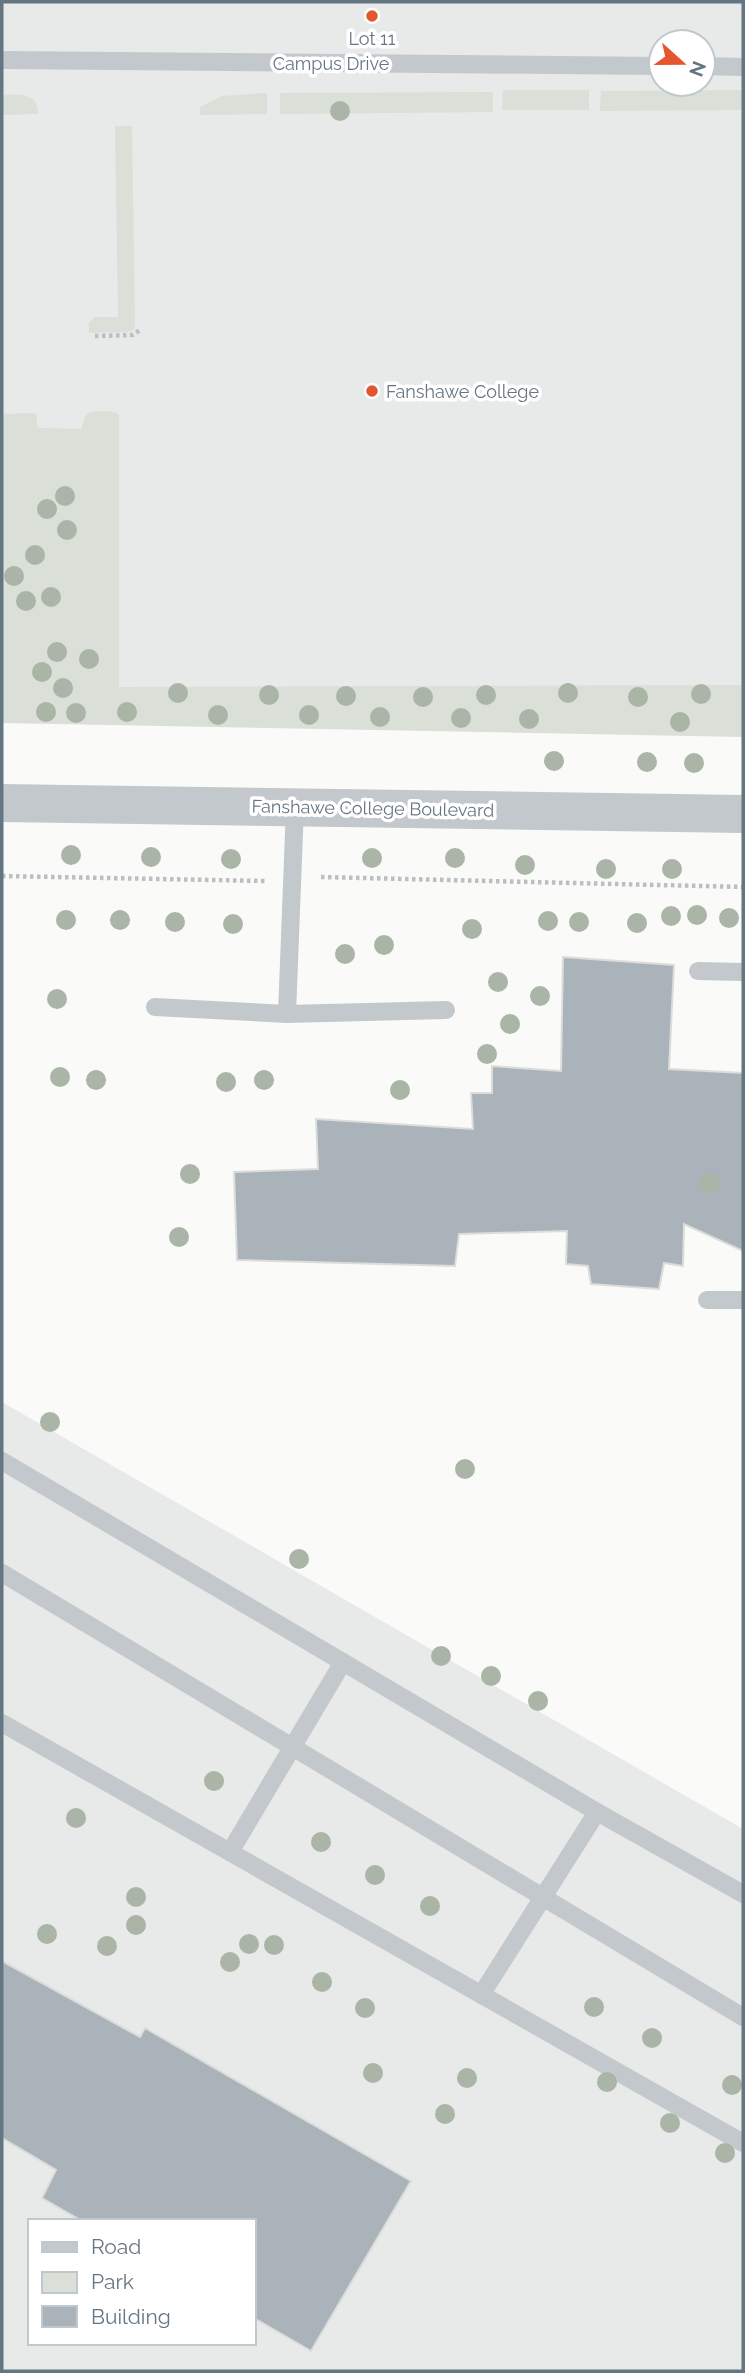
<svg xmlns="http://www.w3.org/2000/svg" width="745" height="2373" font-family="Raleway,sans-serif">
	<rect width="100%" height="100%" fill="#fafaf8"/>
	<!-- built -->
	<g fill="#e8e9e9" fill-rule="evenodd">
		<path d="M2,2h741v712l-741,-16zM661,42h42v42h-42z"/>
		<path d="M2,1402l741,427v542h-741zM30,2221h224v122h-224z"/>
	</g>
	<!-- green -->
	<g fill="#dadfd7">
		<path d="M503,90h86v20h-87z"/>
		<path d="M743,90v20l-143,1 1,-20z"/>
		<path d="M493,92v20l-213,2v-21z"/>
		<path d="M267,93v21l-67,1v-8l22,-11z"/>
		<path d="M2,95c17,0 36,-3 36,19l-36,1z"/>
		<path d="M115,126h17l3,200 -2,4 -5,2 -39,1v-10l6,-6h23z"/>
		<path d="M108,411l11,3v273l624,-2v52l-741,-14v-309l34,-1 2,15 43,1c8,-20 2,-17 27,-18z"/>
	</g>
	<!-- building -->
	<g fill="#aab3b9" stroke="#dcdcda" stroke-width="2">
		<path d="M563,957l111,8 -5,104 74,4v178l-59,-27 -1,42 -19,-3 -5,26 -68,-5 -3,-18 -22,-2 1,-33 -108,3 -4,32 -218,-6 -3,-88 84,-3 -2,-50 157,10 -2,-36h21v-27l69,5z"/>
		<path d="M2,1961l138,76 5,-9 266,153 -100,170 -57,-33v-97h-172l-40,-23 14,-28 -54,-32z"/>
	</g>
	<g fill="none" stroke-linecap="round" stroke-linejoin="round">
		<!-- path -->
		<g stroke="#bbbfc2" stroke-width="4.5" stroke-dasharray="3.5 3.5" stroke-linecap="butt">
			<path d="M95,336l38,-1 7,-5"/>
			<path d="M2,876l263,5"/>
			<path d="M321,877l422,10"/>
		</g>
		<!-- service -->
		<g stroke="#c3c8cc" stroke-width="18">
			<path d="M2,60l659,6"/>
			<path d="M703,66l40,1"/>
			<path d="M698,971l45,1"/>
			<path d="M155,1007l132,7 159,-4"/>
			<path d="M287,1014l8,-207"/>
			<path d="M707,1300h36"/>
			<path d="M2,1461l595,351"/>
			<path d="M2,1573l741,444"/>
			<path d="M2,1723l741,420"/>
			<path d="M230,1852l113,-190"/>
			<path d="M481,1995l116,-183 146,82"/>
		</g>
		<!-- tertiary -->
		<path stroke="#c3c8cc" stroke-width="38" d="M2,803l741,11"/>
	</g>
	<!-- trees -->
	<g fill="#aab4a7">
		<circle cx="340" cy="111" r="10"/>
		<circle cx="65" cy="496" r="10"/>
		<circle cx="47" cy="509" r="10"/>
		<circle cx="67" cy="530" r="10"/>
		<circle cx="35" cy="555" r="10"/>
		<circle cx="14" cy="576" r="10"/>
		<circle cx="51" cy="597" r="10"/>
		<circle cx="26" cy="601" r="10"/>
		<circle cx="57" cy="652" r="10"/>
		<circle cx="89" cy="659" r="10"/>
		<circle cx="42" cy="672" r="10"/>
		<circle cx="63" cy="688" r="10"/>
		<circle cx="178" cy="693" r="10"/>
		<circle cx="568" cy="693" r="10"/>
		<circle cx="701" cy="694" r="10"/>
		<circle cx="269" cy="695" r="10"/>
		<circle cx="486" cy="695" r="10"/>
		<circle cx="346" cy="696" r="10"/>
		<circle cx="423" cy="697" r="10"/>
		<circle cx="638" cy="697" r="10"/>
		<circle cx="46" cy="712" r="10"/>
		<circle cx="127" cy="712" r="10"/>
		<circle cx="76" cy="713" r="10"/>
		<circle cx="218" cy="715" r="10"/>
		<circle cx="309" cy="715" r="10"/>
		<circle cx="380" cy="717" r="10"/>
		<circle cx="461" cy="718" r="10"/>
		<circle cx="529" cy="719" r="10"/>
		<circle cx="680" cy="722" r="10"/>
		<circle cx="554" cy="761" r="10"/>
		<circle cx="647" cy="762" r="10"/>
		<circle cx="694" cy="763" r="10"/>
		<circle cx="71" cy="855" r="10"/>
		<circle cx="151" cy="857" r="10"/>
		<circle cx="372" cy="858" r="10"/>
		<circle cx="455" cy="858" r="10"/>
		<circle cx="231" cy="859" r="10"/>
		<circle cx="525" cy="865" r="10"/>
		<circle cx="606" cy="869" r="10"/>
		<circle cx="672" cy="869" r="10"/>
		<circle cx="697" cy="915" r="10"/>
		<circle cx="671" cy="916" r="10"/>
		<circle cx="729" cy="918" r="10"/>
		<circle cx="66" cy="920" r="10"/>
		<circle cx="120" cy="920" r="10"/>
		<circle cx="548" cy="921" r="10"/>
		<circle cx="175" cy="922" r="10"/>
		<circle cx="579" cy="922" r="10"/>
		<circle cx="637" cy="923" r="10"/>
		<circle cx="233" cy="924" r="10"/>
		<circle cx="472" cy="929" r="10"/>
		<circle cx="384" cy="945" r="10"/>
		<circle cx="345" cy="954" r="10"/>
		<circle cx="498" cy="982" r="10"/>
		<circle cx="540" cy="996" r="10"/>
		<circle cx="57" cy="999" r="10"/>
		<circle cx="510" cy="1024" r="10"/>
		<circle cx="487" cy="1054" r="10"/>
		<circle cx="60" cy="1077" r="10"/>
		<circle cx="96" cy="1080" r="10"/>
		<circle cx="264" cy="1080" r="10"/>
		<circle cx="226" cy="1082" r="10"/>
		<circle cx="400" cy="1090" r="10"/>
		<circle cx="190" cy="1174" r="10"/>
		<circle cx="710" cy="1183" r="10"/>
		<circle cx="179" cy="1237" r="10"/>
		<circle cx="50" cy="1422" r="10"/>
		<circle cx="465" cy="1469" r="10"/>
		<circle cx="299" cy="1559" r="10"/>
		<circle cx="441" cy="1656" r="10"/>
		<circle cx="491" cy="1676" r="10"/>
		<circle cx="538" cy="1701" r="10"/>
		<circle cx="214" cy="1781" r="10"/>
		<circle cx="76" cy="1818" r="10"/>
		<circle cx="321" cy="1842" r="10"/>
		<circle cx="375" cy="1875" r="10"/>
		<circle cx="136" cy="1897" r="10"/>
		<circle cx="430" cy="1906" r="10"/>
		<circle cx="136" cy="1925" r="10"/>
		<circle cx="47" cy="1934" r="10"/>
		<circle cx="249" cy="1944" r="10"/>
		<circle cx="274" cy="1945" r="10"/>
		<circle cx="107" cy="1946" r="10"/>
		<circle cx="230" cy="1962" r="10"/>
		<circle cx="322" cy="1982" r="10"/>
		<circle cx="594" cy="2007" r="10"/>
		<circle cx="365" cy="2008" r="10"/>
		<circle cx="652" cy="2038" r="10"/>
		<circle cx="373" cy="2073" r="10"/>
		<circle cx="467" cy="2078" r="10"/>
		<circle cx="607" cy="2082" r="10"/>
		<circle cx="732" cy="2085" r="10"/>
		<circle cx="445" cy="2114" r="10"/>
		<circle cx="670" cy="2123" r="10"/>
		<circle cx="725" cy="2153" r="10"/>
	</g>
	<!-- markers -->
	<g fill="#e4572e" stroke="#fff" stroke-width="2.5">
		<circle cx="372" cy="16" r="7"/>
		<circle cx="372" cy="391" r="7"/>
	</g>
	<g text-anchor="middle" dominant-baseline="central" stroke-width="7" stroke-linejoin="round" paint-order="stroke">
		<!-- poi labels -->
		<g font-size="18" fill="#657683" stroke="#fff">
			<text x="372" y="38">Lot 11</text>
			<text x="386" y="391" text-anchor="start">Fanshawe College</text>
		</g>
		<!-- street labels -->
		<g font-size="18" fill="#657683" stroke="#fff">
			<text x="331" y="63">Campus Drive</text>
			<text transform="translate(373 808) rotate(1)">Fanshawe College Boulevard</text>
		</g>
	</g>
	<!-- border -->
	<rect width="745" height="2373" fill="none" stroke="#657683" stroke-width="7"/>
	<!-- legend -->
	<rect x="28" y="2219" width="228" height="126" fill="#ffffff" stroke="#c1c8cd" stroke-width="2"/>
	<rect x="42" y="2242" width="35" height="10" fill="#c3c8cc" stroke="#c1c8cd" stroke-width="2"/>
	<text x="91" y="2254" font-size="21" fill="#657683">Road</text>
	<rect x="42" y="2272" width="35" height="21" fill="#dadfd7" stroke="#c1c8cd" stroke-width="2"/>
	<text x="91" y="2289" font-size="21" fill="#657683">Park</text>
	<rect x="42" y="2306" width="35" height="21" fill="#aab3b9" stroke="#c1c8cd" stroke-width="2"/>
	<text x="91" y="2324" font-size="21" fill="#657683">Building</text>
	<!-- north arrow -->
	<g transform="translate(682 63) rotate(111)"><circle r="33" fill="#ffffff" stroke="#c1c8cd" stroke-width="2"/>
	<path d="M0-5L12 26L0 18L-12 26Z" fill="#e4572e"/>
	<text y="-10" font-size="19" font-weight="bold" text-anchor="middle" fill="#657683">N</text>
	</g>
</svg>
